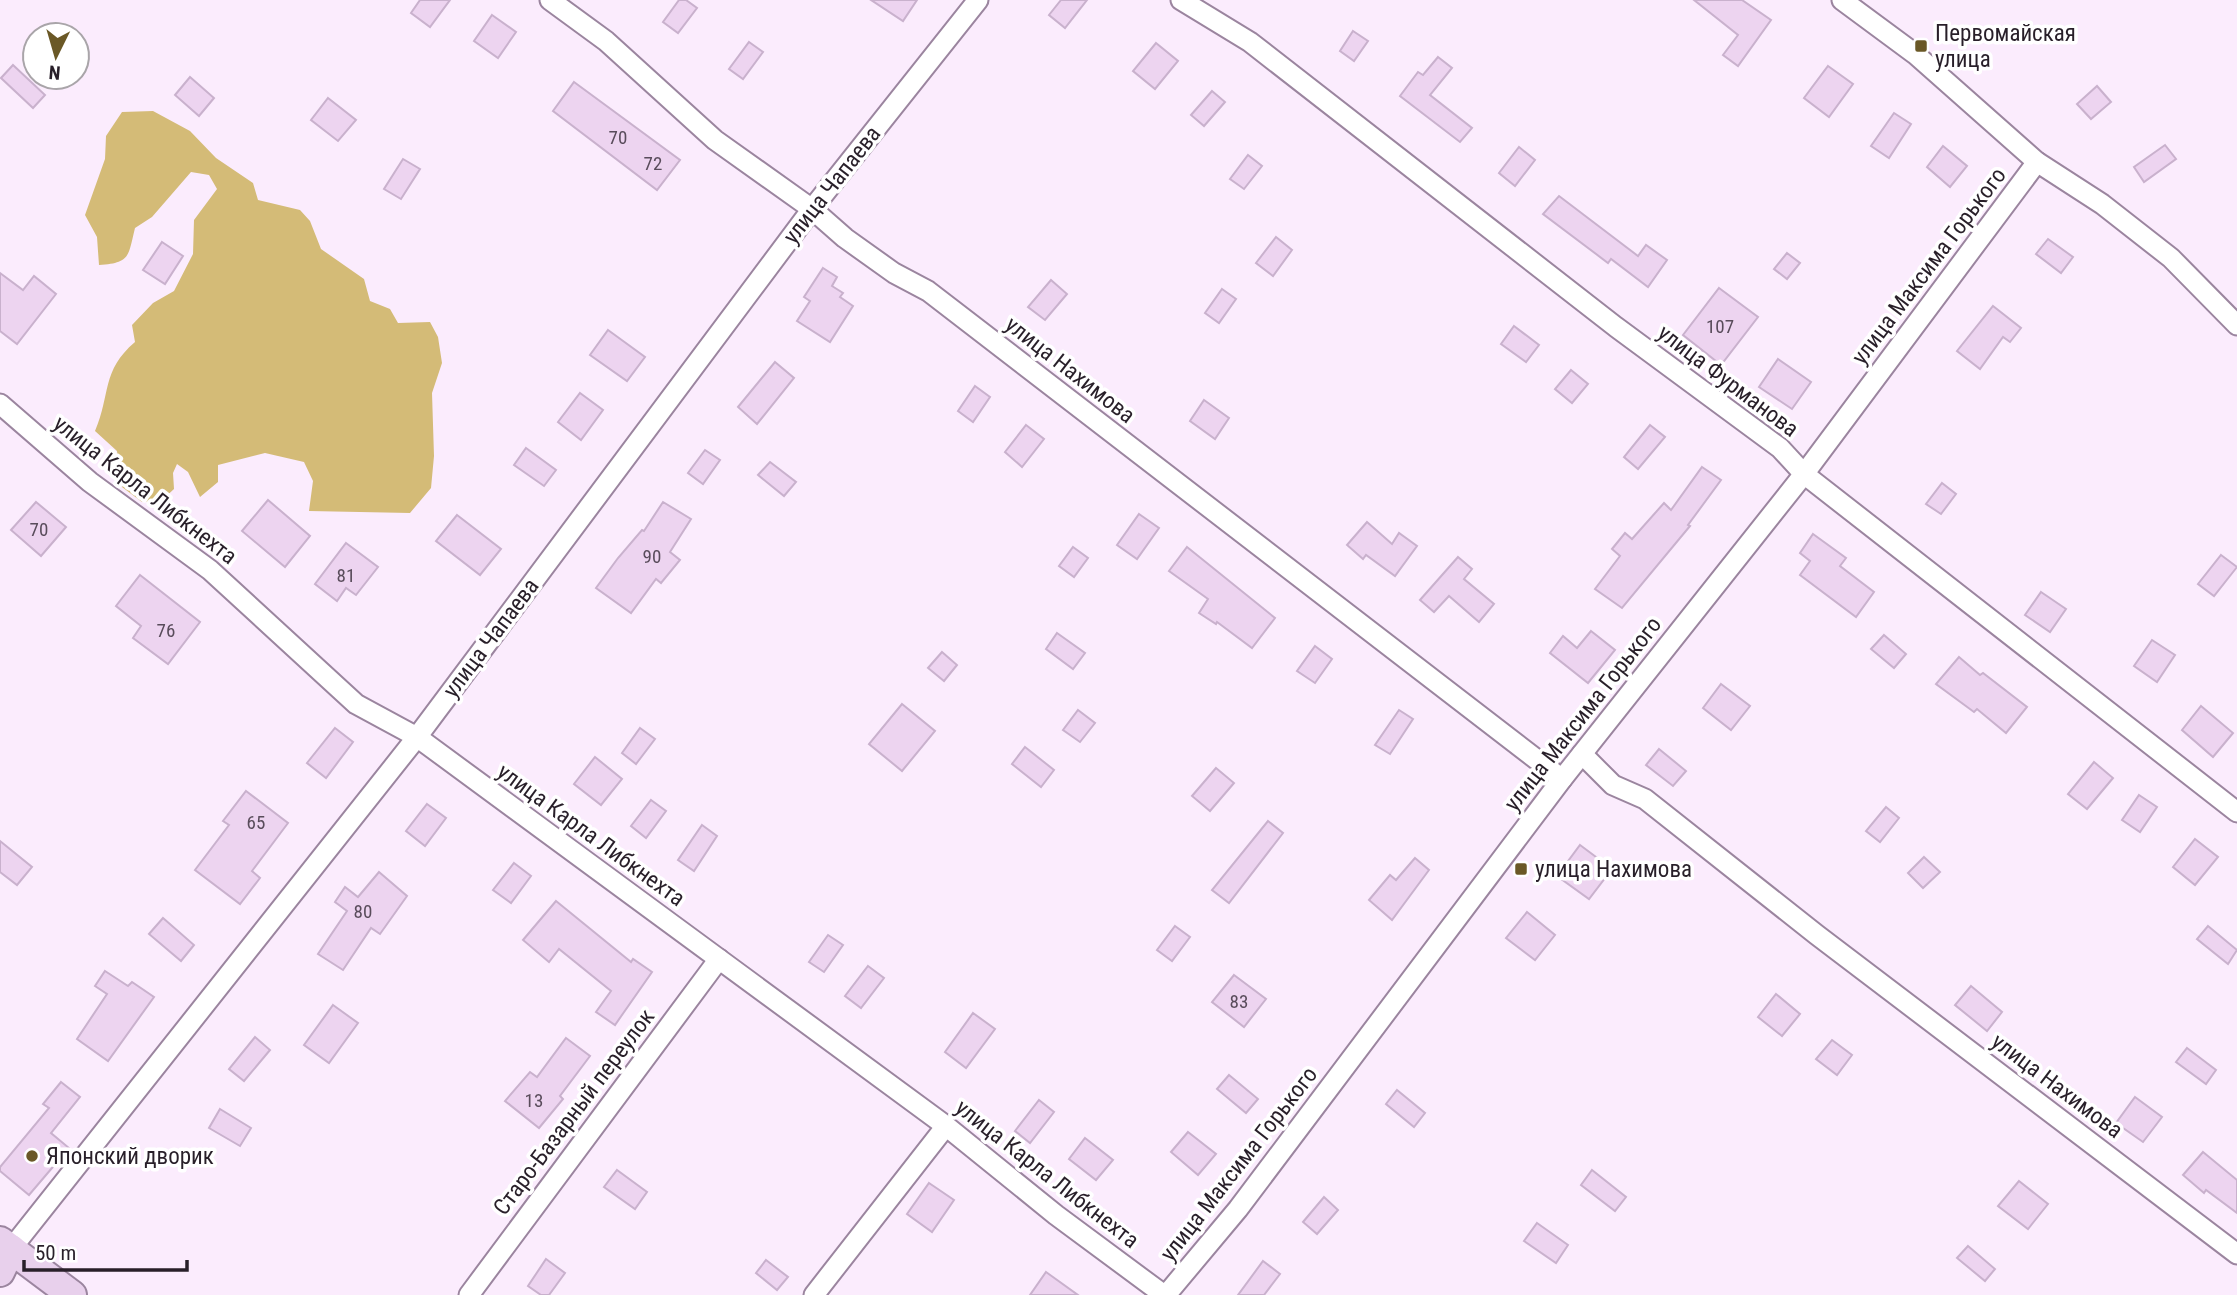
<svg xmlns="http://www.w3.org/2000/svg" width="2237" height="1295" font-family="'Roboto Condensed',sans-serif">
	<rect width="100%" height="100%" fill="#fbecfd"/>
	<!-- forest -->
	<path fill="#d4bb77" d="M153,111l37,20 26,27 37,25 5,17 42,10 10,11 11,28 43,30 6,22 20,8 8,14 32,-1 8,15 4,26 -10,30 2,63 -3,32 -21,25 -101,-2 4,-30 -9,-19 -39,-9 -47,12v17l-18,15 -12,-25 -11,-8 -4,9 1,16 -14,13h-18l-20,-15 -5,-36 -22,-20c16,-37 6,-60 40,-89l-3,-17 21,-22 21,-12 19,-37 1,-34 23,-31 -8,-14 -18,-3 -39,45 -17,11c-7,28 -4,35 -36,37l-2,-28 -12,-22 20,-56 1,-23 16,-24z"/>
	<!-- building -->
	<g fill="#edd4f0" stroke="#c9b1cd" stroke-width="2">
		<path d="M420,0h30l-20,27 -19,-14z"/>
		<path d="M679,0h7l11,8 -19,25 -15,-11z"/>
		<path d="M871,0h46l-14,21z"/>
		<path d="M1061,0h26l-22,28 -16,-13z"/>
		<path d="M1694,0h48l29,20 -33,46 -15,-11 15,-20z"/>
		<path d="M492,15l24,17 -18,26 -24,-17z"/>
		<path d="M1353,31l15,10 -14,20 -14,-10z"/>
		<path d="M749,42l14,10 -20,27 -14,-10z"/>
		<path d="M1156,43l22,18 -23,28 -22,-18z"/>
		<path d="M1438,57l14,11 -22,27 42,33 -12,14 -60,-46 18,-24 5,3z"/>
		<path d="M13,65l32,30 -12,13 -32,-30z"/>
		<path d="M1828,66l25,18 -24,33 -25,-19z"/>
		<path d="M190,77l24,21 -15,18 -24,-21z"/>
		<path d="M574,82l106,78 -23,30 -104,-79z"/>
		<path d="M2097,86l14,16 -20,17 -14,-15z"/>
		<path d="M1212,91l13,11 -21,24 -13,-11z"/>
		<path d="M328,98l28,22 -18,21 -27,-21z"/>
		<path d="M1894,113l17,11 -22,34 -18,-12z"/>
		<path d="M2165,145l11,14 -32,23 -10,-15z"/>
		<path d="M1943,146l24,20 -17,21 -23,-20z"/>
		<path d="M1519,147l16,13 -20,26 -16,-13z"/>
		<path d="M1248,155l14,11 -18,23 -14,-10z"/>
		<path d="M403,159l17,10 -19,30 -17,-10z"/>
		<path d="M1559,196l79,60 8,-11 21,15 -19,27 -37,-28 -3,4 -65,-49z"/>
		<path d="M1276,237l16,13 -19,26 -17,-13z"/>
		<path d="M2048,239l25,18 -12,16 -25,-19z"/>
		<path d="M162,242l21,14 -18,28 -22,-14z"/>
		<path d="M1787,253l13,10 -13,16 -13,-10z"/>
		<path d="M823,268l14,9 -5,9 11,7 -3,4 13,9 -23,36 -33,-21 13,-20 -6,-4z"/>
		<path d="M0,273l23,17 11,-14 22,18 -39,50 -17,-13z"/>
		<path d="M1051,280l16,14 -22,26 -17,-13z"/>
		<path d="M1719,288l39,29 -37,48 -38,-30z"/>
		<path d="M1222,289l14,10 -17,24 -14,-10z"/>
		<path d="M1993,306l28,22 -11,14 -7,-5 -23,32 -23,-18z"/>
		<path d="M1514,326l25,19 -13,17 -25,-18z"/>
		<path d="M608,330l37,27 -18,24 -37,-26z"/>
		<path d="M1778,359l33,23 -19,27 -33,-22z"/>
		<path d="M775,362l19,16 -37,46 -19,-17z"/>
		<path d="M1571,370l17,14 -16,19 -17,-14z"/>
		<path d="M975,386l15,11 -17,25 -15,-11z"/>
		<path d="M580,393l23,17 -22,30 -23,-18z"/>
		<path d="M1204,400l25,18 -14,21 -25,-18z"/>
		<path d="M1026,425l18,14 -22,28 -17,-15z"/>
		<path d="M1650,425l15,12 -27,32 -14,-12z"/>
		<path d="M526,448l30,22 -12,16 -30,-21z"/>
		<path d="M705,450l15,10 -17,24 -15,-11z"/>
		<path d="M770,462l26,20 -12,14 -26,-21z"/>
		<path d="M1702,467l19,13 -33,45 2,1 -68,82 -27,-19 25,-33 -8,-7 13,-16 7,6 32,-36 7,7z"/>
		<path d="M1942,483l14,11 -15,20 -15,-10z"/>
		<path d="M268,500l42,36 -25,31 -43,-36z"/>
		<path d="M36,502l30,25 -25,29 -30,-26z"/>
		<path d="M663,502l28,17 -21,33 10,8 -19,23 -5,-4 -25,34 -35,-25 22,-30 24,-28 2,1z"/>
		<path d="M1139,514l20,14 -22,31 -20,-14z"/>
		<path d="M457,515l44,34 -21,26 -44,-34z"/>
		<path d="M1367,522l25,22 7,-11 18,13 -22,30 -29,-21 -3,4 -16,-14z"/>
		<path d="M1813,534l33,24 -6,8 34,26 -18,25 -56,-42 10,-14 -10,-8z"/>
		<path d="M346,543l32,24 -22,28 -10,-7 -9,13 -22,-17z"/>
		<path d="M1073,547l15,11 -14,19 -15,-11z"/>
		<path d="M1187,547l88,71 -23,30 -35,-26 -1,2 -17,-11 9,-14 -39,-28z"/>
		<path d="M2221,555l16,12 -23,29 -16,-12z"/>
		<path d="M1458,557l14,12 -8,10 30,25 -15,18 -30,-26 -15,16 -14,-12z"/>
		<path d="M140,575l60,47 -32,42 -35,-26 8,-12 -25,-20z"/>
		<path d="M2041,592l25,17 -16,23 -25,-17z"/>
		<path d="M1591,631l24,19 -27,33 -38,-30 13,-17 14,12z"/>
		<path d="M1057,633l28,20 -12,16 -27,-20z"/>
		<path d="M1884,635l22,19 -12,14 -23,-19z"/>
		<path d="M2152,640l23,15 -18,27 -23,-16z"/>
		<path d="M1315,646l17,13 -17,24 -18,-12z"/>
		<path d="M942,652l15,13 -13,16 -16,-13z"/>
		<path d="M1959,657l21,18 3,-2 44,34 -21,26 -29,-24 -3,3 -38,-28z"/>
		<path d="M1721,684l29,22 -19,24 -28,-22z"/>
		<path d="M902,704l33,27 -33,40 -33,-27z"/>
		<path d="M2201,706l32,27 -20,24 -31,-27z"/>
		<path d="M1078,710l17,13 -15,19 -17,-12z"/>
		<path d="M1399,710l14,9 -23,35 -15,-9z"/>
		<path d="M335,728l18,14 -27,36 -19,-15z"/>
		<path d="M640,728l15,11 -19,25 -14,-11z"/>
		<path d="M1025,747l29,23 -13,17 -29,-23z"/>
		<path d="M1659,749l27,22 -13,15 -27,-21z"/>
		<path d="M595,757l27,22 -21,26 -27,-21z"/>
		<path d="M2094,762l19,16 -26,31 -19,-15z"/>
		<path d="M1216,768l18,15 -24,28 -18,-15z"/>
		<path d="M246,791l42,32 -36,48 8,7 -20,26 -45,-34 34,-45 -6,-4z"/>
		<path d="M2139,795l18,12 -17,25 -18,-12z"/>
		<path d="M651,800l15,11 -20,27 -15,-12z"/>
		<path d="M427,804l19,14 -21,28 -19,-15z"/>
		<path d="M1886,807l13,11 -19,24 -14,-11z"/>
		<path d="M1268,821l15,12 -54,70 -17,-13z"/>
		<path d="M702,825l15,11 -23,35 -16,-11z"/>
		<path d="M2195,839l23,18 -23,28 -22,-18z"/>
		<path d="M0,841l32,26 -15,18 -17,-13z"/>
		<path d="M1580,845l32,24 -23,30 -32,-23z"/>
		<path d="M1924,857l16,15 -17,16 -15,-15z"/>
		<path d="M1415,858l14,12 -37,50 -23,-20 21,-25 6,5z"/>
		<path d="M514,863l17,13 -20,27 -18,-13z"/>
		<path d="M379,872l28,24 -27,38 -9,-6 -28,42 -25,-16 29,-43 -12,-9 10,-15 13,10z"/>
		<path d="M556,901l75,61 2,-3 19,13 -37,53 -19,-13 15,-21 -52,-42 -10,13 -26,-22z"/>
		<path d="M1527,912l28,23 -20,25 -29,-22z"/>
		<path d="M163,918l31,27 -13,16 -32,-27z"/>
		<path d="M1175,926l15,11 -18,24 -15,-11z"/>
		<path d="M2208,926l29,24 -9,14 -31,-25z"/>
		<path d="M828,935l15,10 -19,27 -15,-10z"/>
		<path d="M868,966l16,12 -23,30 -16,-12z"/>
		<path d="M105,971l23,15 4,-4 22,15 -46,64 -31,-22 30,-45 -12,-8z"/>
		<path d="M1234,975l32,24 -22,28 -32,-25z"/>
		<path d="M1971,986l31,26 -15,19 -32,-26z"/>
		<path d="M1776,994l24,20 -18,22 -24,-19z"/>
		<path d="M333,1005l25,18 -29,40 -25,-18z"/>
		<path d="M973,1013l22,16 -29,39 -21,-16z"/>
		<path d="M255,1037l15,13 -26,31 -15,-12z"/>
		<path d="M566,1038l24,18 -30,40 3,3 -24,29 -34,-27 25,-29 7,5z"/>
		<path d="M1832,1040l20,15 -15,20 -21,-16z"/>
		<path d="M2187,1048l29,22 -10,14 -30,-22z"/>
		<path d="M1229,1075l29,24 -12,14 -29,-24z"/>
		<path d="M61,1082l19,15 -29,36 18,15 -40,47 -29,-24v-4l49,-59 -6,-4z"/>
		<path d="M1397,1090l28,23 -11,14 -28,-23z"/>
		<path d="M2135,1097l27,20 -19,25 -27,-19z"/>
		<path d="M1039,1100l15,12 -24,31 -15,-12z"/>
		<path d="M220,1109l31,19 -11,18 -31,-18z"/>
		<path d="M1188,1132l28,22 -18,21 -27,-23z"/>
		<path d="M1085,1138l28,22 -17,20 -27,-21z"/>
		<path d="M2203,1152l34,28v33l-31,-23 -2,3 -21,-18z"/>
		<path d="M617,1170l30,22 -12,17 -31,-22z"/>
		<path d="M1592,1170l34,27 -11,14 -34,-26z"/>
		<path d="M2019,1181l29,23 -20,25 -30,-23z"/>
		<path d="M929,1183l25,17 -22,32 -25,-18z"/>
		<path d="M1324,1197l14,13 -21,24 -14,-12z"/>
		<path d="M1537,1223l31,22 -12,18 -32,-22z"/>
		<path d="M1968,1246l27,23 -10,12 -28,-23z"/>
		<path d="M546,1259l19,14 -16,22h-8l-13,-9z"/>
		<path d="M766,1260l22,17 -11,13 -21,-17z"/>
		<path d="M1263,1261l17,13 -16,21h-26z"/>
		<path d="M1046,1272l32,23h-48z"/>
	</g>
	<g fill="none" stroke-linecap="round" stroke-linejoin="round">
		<!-- street casing -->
		<g stroke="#9b859f" stroke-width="23">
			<g id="street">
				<path d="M550,0l56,41 109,99 97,69 33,29 49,35 34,18 634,488"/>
				<path d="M1181,0l69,42 366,285 164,121 24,26 433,338"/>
				<path d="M1842,0l73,54 122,108 65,42 69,54 66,67"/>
				<path d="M0,404l90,78 120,88 146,134 61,33 529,389 110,89 108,80"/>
				<path d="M1582,754l31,31 32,14 172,136 420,319"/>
				<path d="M11,1249l406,-512 395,-528 166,-209"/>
				<path d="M469,1295l250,-336"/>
				<path d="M814,1295l132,-169"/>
				<path d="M1166,1295l72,-86 324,-430 242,-305 233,-312"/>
			</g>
		</g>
		<!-- secondary casing -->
		<g stroke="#9b859f" stroke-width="32">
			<g id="secondary">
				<path d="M0,1241l72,54"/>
				<path d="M0,1272l11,-23"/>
			</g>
		</g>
		<!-- street -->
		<use href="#street" stroke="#fff" stroke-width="19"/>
		<!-- secondary -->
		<use href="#secondary" stroke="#e8d0ec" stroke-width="28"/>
	</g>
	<!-- markers -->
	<g fill="#6a5826" stroke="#fff" stroke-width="2.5">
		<rect x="1914" y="39" width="14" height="14" rx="3.5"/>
		<rect x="1514" y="862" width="14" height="14" rx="3.5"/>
		<circle cx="32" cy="1156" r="7"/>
	</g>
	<g text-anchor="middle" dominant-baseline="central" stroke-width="7" stroke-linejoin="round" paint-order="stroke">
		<!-- number labels -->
		<g font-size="19" fill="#594c5b">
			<text x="618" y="137">70</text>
			<text x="653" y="163">72</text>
			<text x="1720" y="326">107</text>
			<text x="39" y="529">70</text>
			<text x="652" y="556">90</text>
			<text x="346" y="575">81</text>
			<text x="166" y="630">76</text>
			<text x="256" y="822">65</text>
			<text x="363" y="911">80</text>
			<text x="1239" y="1001">83</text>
			<text x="534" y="1100">13</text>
		</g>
		<!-- poi labels -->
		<g font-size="23" fill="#281f29" stroke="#fff" text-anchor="start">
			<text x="1935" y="33">Первомайская<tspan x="1935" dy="26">улица</tspan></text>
			<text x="1535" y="869">улица Нахимова</text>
			<text x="46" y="1156">Японский дворик</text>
		</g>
		<!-- street labels -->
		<g font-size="23" fill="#281f29" stroke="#fff">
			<text transform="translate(832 185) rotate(-52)">улица Чапаева</text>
			<text transform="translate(1929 266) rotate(-53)">улица Максима Горького</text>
			<text transform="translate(1070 370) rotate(38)">улица Нахимова</text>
			<text transform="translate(1728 381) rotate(37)">улица Фурманова</text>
			<text transform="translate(145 490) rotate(38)">улица Карла Либкнехта</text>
			<text transform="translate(491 638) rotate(-53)">улица Чапаева</text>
			<text transform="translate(1583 714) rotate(-52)">улица Максима Горького</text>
			<text transform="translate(591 835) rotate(36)">улица Карла Либкнехта</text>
			<text transform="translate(2057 1086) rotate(37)">улица Нахимова</text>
			<text transform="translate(574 1112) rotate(-53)">Старо-Базарный переулок</text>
			<text transform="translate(1239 1164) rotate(-52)">улица Максима Горького</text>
			<text transform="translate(1047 1174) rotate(38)">улица Карла Либкнехта</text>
		</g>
	</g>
	<!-- north arrow -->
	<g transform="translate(56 56) rotate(185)"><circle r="33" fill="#ffffff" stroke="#a9a5a9" stroke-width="2"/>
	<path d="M0-5L12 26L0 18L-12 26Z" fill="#6a5826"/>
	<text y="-10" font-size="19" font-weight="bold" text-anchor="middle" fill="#281f29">N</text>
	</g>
	<!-- scale -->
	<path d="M24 1260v10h163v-10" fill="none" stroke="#281f29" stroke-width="3.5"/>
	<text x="35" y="1260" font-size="21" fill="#281f29" stroke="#ffffff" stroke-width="5" paint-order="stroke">50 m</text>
</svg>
